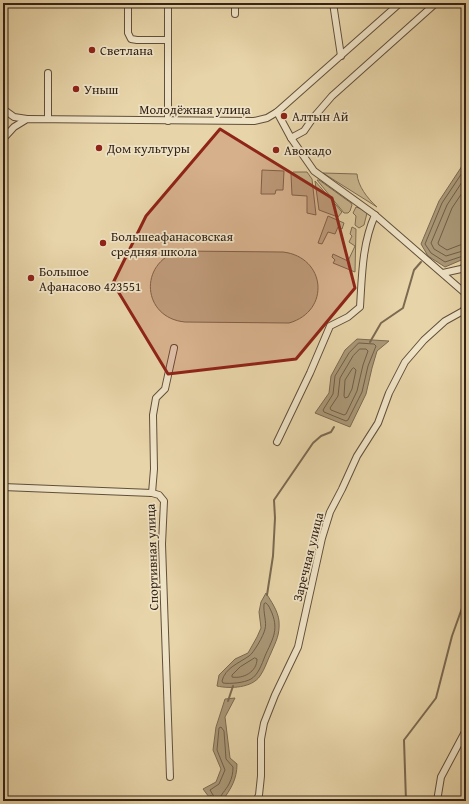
<svg xmlns="http://www.w3.org/2000/svg" width="469" height="804" font-family="'Gentium Book Plus',serif">
	<rect width="100%" height="100%" fill="#e7d4a8"/>
	<filter id="stains"><feTurbulence type="fractalNoise" baseFrequency=".005" numOctaves="4"/><feColorMatrix values="0 0 0 0 .2 0 0 0 0 .09 0 0 0 0 .02 0 0 0 .5 -.17"/></filter>
	<radialGradient id="worn" r=".72"><stop offset=".6" stop-color="#630" stop-opacity="0"/><stop offset="1" stop-color="#630" stop-opacity=".3"/></radialGradient>
	<!-- green -->
	<g fill="#c9b68f" stroke="#7e6c53">
		<path d="M262,170l22,1 -1,19h-7l-1,4h-14z"/>
		<path d="M293,172h14l5,7 4,36 -9,-2v-17l-15,-1 -1,-21z"/>
		<path d="M323,173l34,1c1,12 10,24 20,33z"/>
		<path d="M317,180h2l32,23 1,2 -2,6 -2,2h-4z"/>
		<path d="M315,181l27,31 -4,5 -19,-7z"/>
		<path d="M356,207l6,2 5,4 -3,12 -5,3 -4,-3 1,-9 -3,-3z"/>
		<path d="M328,216l16,7 -2,6 -4,-2 -3,7 -7,-2 -6,12 -4,-1z"/>
		<path d="M352,227l4,2 -1,43 -22,-9 2,-3 -3,-3 1,-3 15,7 7,-15 -6,-4 3,-6 -2,-2z"/>
		<path d="M179,251l104,1c43,5 48,59 6,71l-104,-1c-43,-4 -47,-59 -6,-71z"/>
	</g>
	<!-- water -->
	<g fill="#aa9877" stroke="#7b6951">
		<path d="M466,160v98l-21,9 -17,-11 -7,-12 18,-43z"/>
		<path d="M357,339l32,2 -12,10 -5,17 -6,26 -16,33 -35,-14 14,-20 2,-17 14,-26z"/>
		<path d="M266,593c5,8 12,18 13,28 1,14 -3,20 -8,32 -4,8 -6,16 -11,23 -8,12 -30,13 -43,10l2,-11 16,-16 13,-6 9,-16 4,-9 -2,-16 2,-10z"/>
		<path d="M235,698l-10,19 5,41 7,6c0,15 -6,25 -15,37h-10l-9,-12 13,-7 5,-13 -8,-19 3,-23 9,-28z"/>
	</g>
	<g fill="none" stroke-linecap="round" stroke-linejoin="round">
		<!-- shore -->
		<g stroke="#6f5e47" stroke-width="1">
			<path d="M466,167l-24,36 -17,41 6,9 14,9 21,-7"/>
			<path d="M466,176l-19,29 -16,38 3,6 12,7 20,-6"/>
			<path d="M466,187l-14,21 -14,35 1,2 8,5 13,-5 6,-1"/>
			<path d="M359,343l15,1 2,2 -8,20 -6,26 -14,28 -2,1 -22,-9 -1,-2 10,-16 2,-18 14,-23z"/>
			<path d="M360,349h6l2,2 -5,14 -6,26 -11,23 -2,1 -13,-5 -1,-2 8,-12 2,-18 13,-22z"/>
			<path d="M354,368l2,2 -4,19 -4,8 -3,1 -1,-2 1,-16 7,-11z"/>
			<path d="M266,603c3,2 4,6 6,10 7,18 0,27 -7,43 -3,8 -7,19 -14,23 -7,4 -21,5 -28,4l-1,-2c3,-13 17,-18 27,-25 4,-2 15,-21 16,-27 2,-7 -2,-16 -1,-25z"/>
			<path d="M255,658l2,1c0,13 -14,20 -25,18v-2l8,-8z"/>
			<path d="M215,801l1,-1 -6,-10 9,-6 6,-14 -8,-20 2,-22 2,-1 3,4 2,28 7,8c0,6 -1,11 -4,17 -3,6 -9,11 -10,17"/>
		</g>
		<!-- stream -->
		<g stroke="#7b6951" stroke-width="2">
			<path d="M370,342l11,-19 22,-15 11,-38 7,-8"/>
			<path d="M267,595l6,-39 2,-38 -1,-18 39,-57 8,-7 10,-4 3,-5"/>
			<path d="M228,701l5,-15"/>
			<path d="M203,801l8,-5"/>
			<path d="M406,801l-2,-61 32,-42 16,-62 14,-39"/>
		</g>
		<!-- minor casing -->
		<g stroke="#614f3b" stroke-width="8">
			<g id="minor">
				<path d="M128,3v30l3,6 6,1h31"/>
				<path d="M168,3v118"/>
				<path d="M333,3l8,53"/>
				<path d="M235,14v-11"/>
				<path d="M3,68l1,-65"/>
				<path d="M3,109l11,8 13,2"/>
				<path d="M277,112l14,26 23,33 61,44 91,79"/>
				<path d="M48,118v-45"/>
				<path d="M291,138l13,-7 9,-13 19,-22 104,-93"/>
				<path d="M3,139l11,-12 13,-8 227,2 13,-3 10,-6 123,-109"/>
				<path d="M3,153v21"/>
				<path d="M443,273l18,-4 5,-3"/>
				<path d="M277,442l33,-69 20,-47 18,-9 12,-10c2,-31 2,-63 15,-92"/>
				<path d="M3,487l149,6 7,2 5,6 -2,43 8,233"/>
				<path d="M152,493l2,-24 -1,-54 3,-17 9,-9 9,-41"/>
				<path d="M3,797l1,4"/>
				<path d="M256,801l3,-6 2,-19v-37l3,-16 11,-28 23,-48 24,-109 8,-26 12,-23 15,-33 21,-33 11,-30 16,-31 19,-22 21,-19 18,-10 3,-4"/>
				<path d="M437,801l4,-24 25,-47"/>
			</g>
		</g>
		<!-- minor -->
		<use href="#minor" stroke="#efe3c6" stroke-width="6"/>
	</g>
	<!-- marked area -->
	<path fill="#8f2418" fill-opacity="0.2" stroke="#8f2418" stroke-width="3" stroke-linejoin="round" d="M220,129l112,69 23,90 -59,71 -128,15 -55,-91 33,-67z"/>
	<!-- markers -->
	<g fill="#8f2418" stroke="#efe3c6" stroke-width="1.5">
		<circle cx="92" cy="50" r="4"/>
		<circle cx="76" cy="89" r="4"/>
		<circle cx="284" cy="116" r="4"/>
		<circle cx="99" cy="148" r="4"/>
		<circle cx="276" cy="150" r="4"/>
		<circle cx="103" cy="243" r="4"/>
		<circle cx="31" cy="278" r="4"/>
	</g>
	<g text-anchor="middle" dominant-baseline="central" stroke-width="3.5" stroke-linejoin="round" paint-order="stroke">
		<!-- poi labels -->
		<g font-size="13" fill="#342317" stroke="#efe3c6" text-anchor="start">
			<text x="100" y="50">Светлана</text>
			<text x="84" y="89">Уныш</text>
			<text x="292" y="116">Алтын Ай</text>
			<text x="107" y="148">Дом культуры</text>
			<text x="284" y="150">Авокадо</text>
			<text x="111" y="236">Большеафанасовская<tspan x="111" dy="15">средняя школа</tspan></text>
			<text x="39" y="271">Большое<tspan x="39" dy="15">Афанасово 423551</tspan></text>
		</g>
		<!-- street labels -->
		<g font-size="13" fill="#342317" stroke="#efe3c6">
			<text x="195" y="109">Молодёжная улица</text>
			<text transform="translate(152 557) rotate(-92)">Спортивная улица</text>
			<text transform="translate(308 557) rotate(-76)">Заречная улица</text>
		</g>
	</g>
	<!-- margin -->
	<rect width="469" height="804" fill="none" stroke="#e7d4a8" stroke-width="16"/>
	<rect x="4" y="4" width="461" height="796" fill="none" stroke="#342317" stroke-width="2"/>
	<rect x="8" y="8" width="453" height="788" fill="none" stroke="#342317"/>
	<rect width="100%" height="100%" filter="url(#stains)"/>
	<rect width="100%" height="100%" fill="url(#worn)"/>
</svg>
